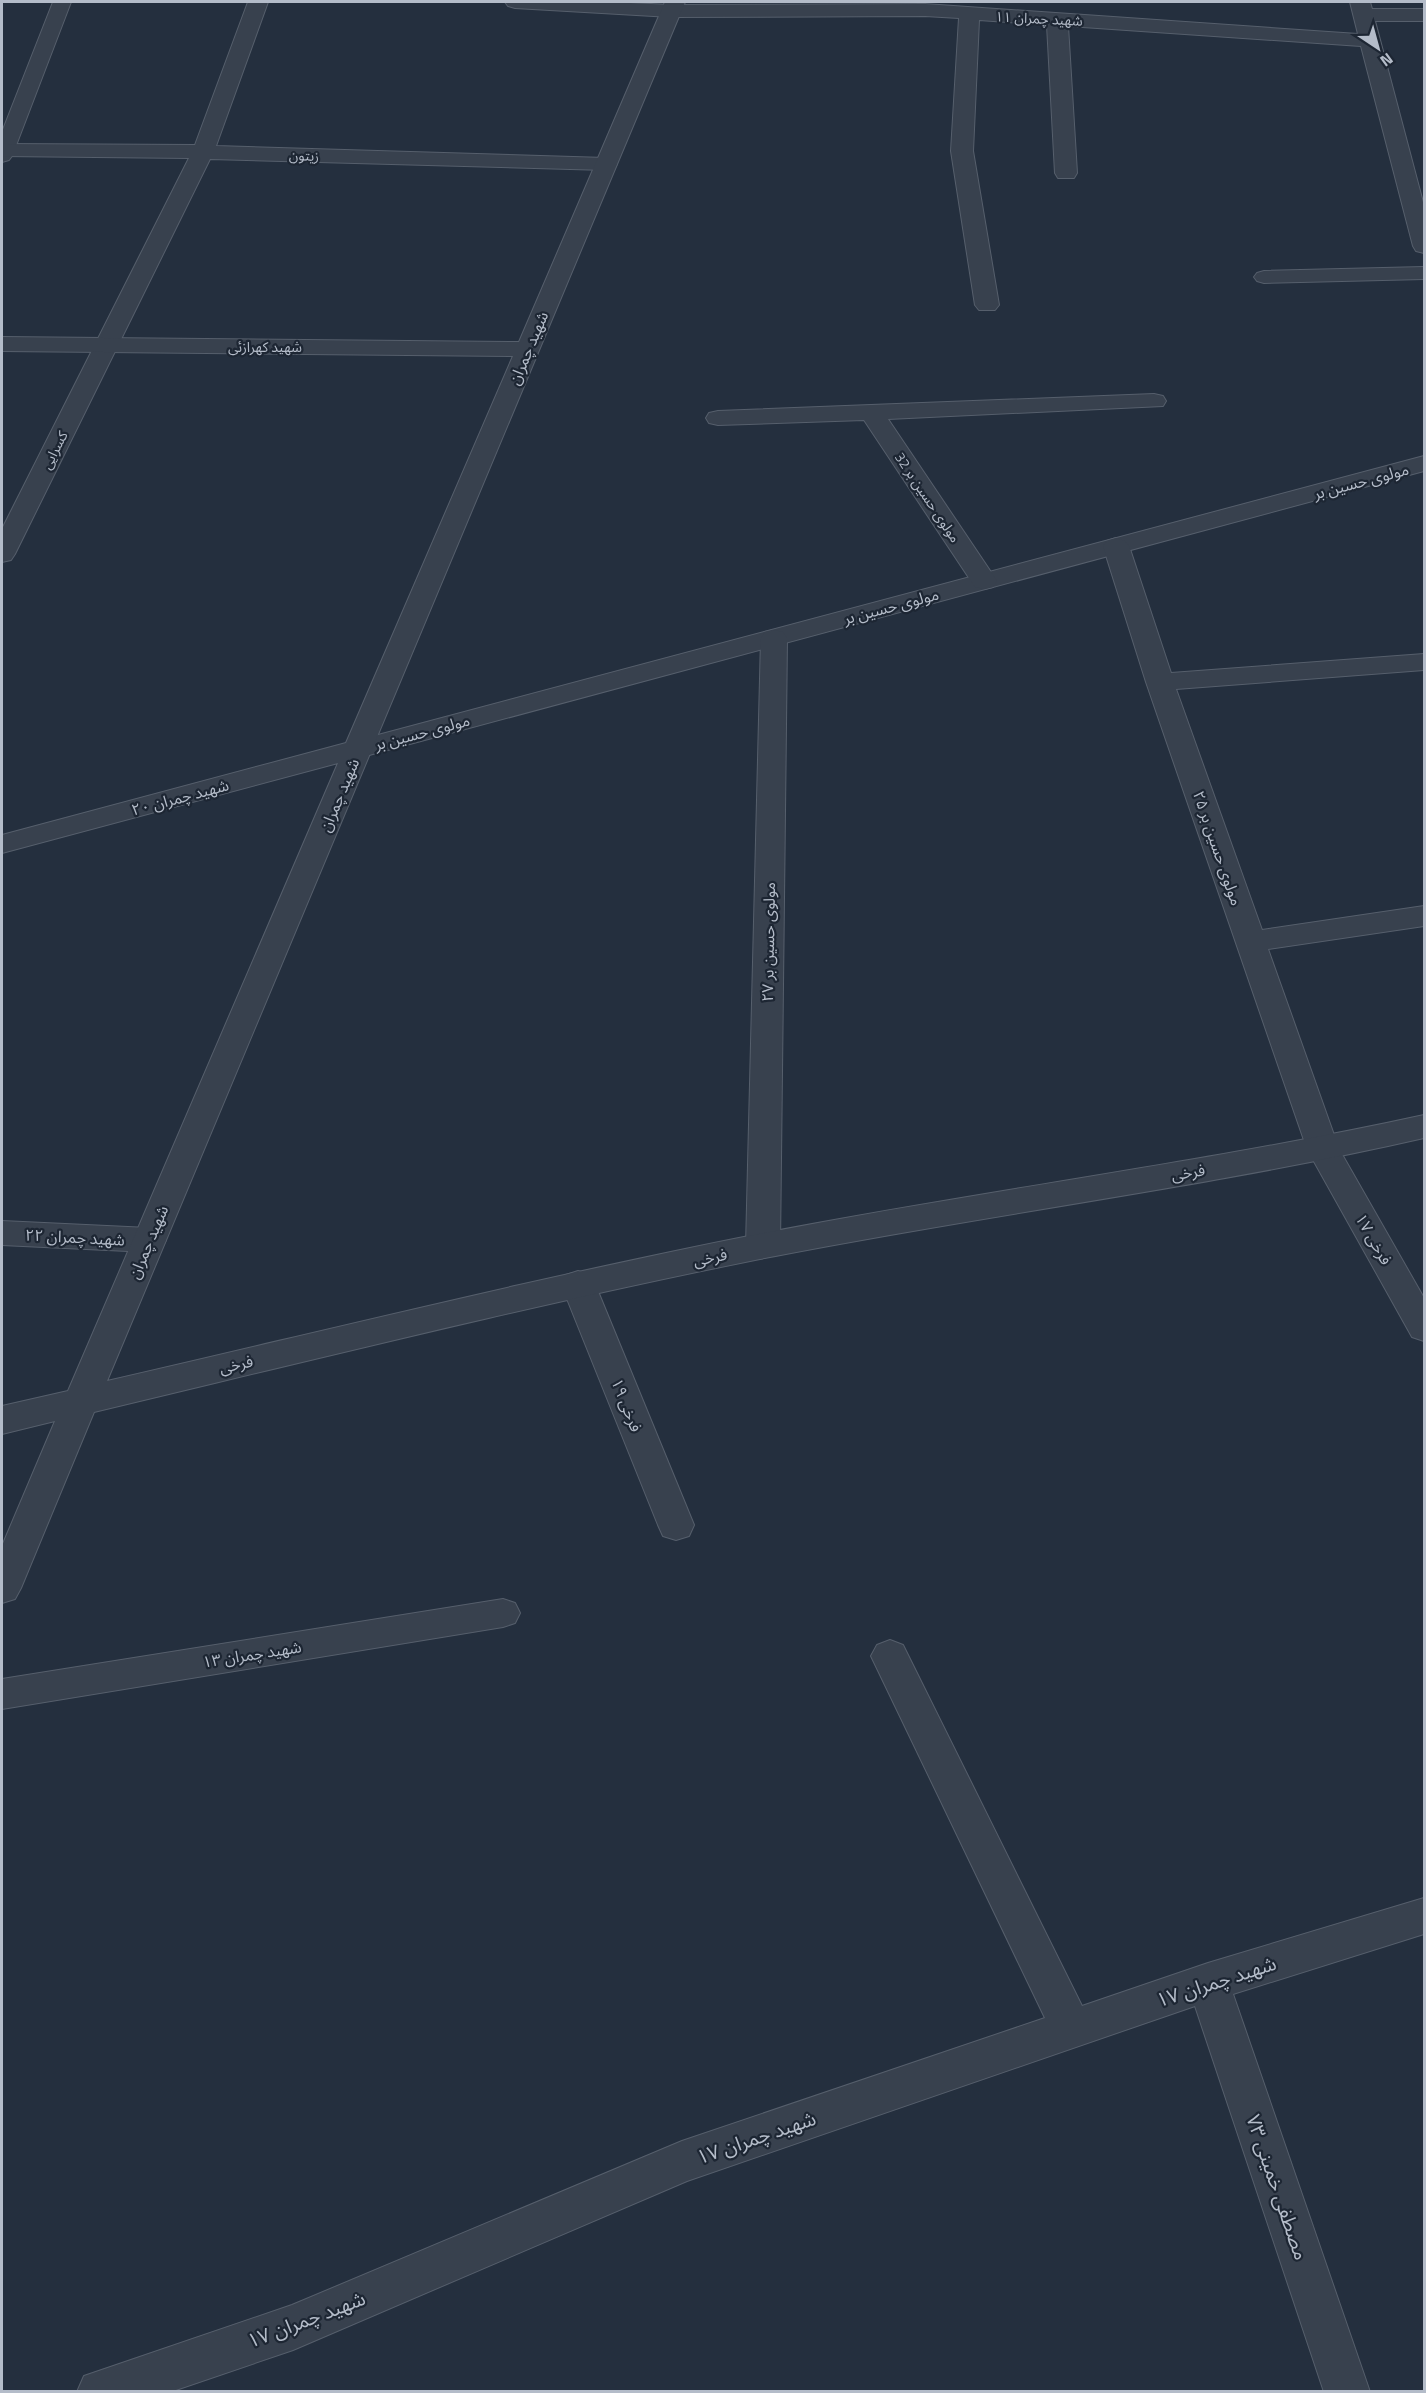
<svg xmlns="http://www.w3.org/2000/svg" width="1426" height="2393" font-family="'Titillium Web','Noto Sans Arabic',sans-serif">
	<rect width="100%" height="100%" fill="#242f3e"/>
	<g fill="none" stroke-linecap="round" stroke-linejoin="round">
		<!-- service casing -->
		<g stroke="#565f6c" stroke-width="2">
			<g id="service">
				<path d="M53,2h18l-59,154 -3,4 -7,2v-30z"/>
				<path d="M1424,267v12l-160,4 -7,-2 -3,-4 3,-4 7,-2z"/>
				<path d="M503,1599l12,4 5,10 -5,10 -12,4 -501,82v-30z"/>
			</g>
		</g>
		<!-- pedestrian casing -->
		<g stroke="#565f6c" stroke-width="2">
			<path id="pedestrian" d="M1424,456v15l-1066,287 -10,-3 -4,-6 4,-6z"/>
		</g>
		<!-- minor casing -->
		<g stroke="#565f6c" stroke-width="2">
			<g id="minor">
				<path d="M248,2h20l-52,144 390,12 8,1 3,5 -3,5 -8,1 -396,-11 -195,395 -4,6 -9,2v-33l187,-371 -187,-2v-12l193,1z"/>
				<path d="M505,2h105l61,3 254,-1 433,30 -8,-32h20l2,7h52v12h-49l49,185v47l-8,-2 -3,-5 -52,-200 -293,-20 9,147 -3,5h-16l-3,-5 -8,-148 -68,-5 -6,131 26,154 -4,5h-16l-4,-5 -24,-154 8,-133 -34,-2 -254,1 -156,-9 -7,-2z"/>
				<path d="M1154,394l9,2 3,5 -3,5 -275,13 109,162 -4,6 -9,2 -9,-2 -111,-167 -146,5 -9,-2 -3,-5 3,-5 9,-2z"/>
				<path d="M1116,538l9,3 4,5 42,127 253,-19v16l-248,19 86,241 162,-24v20l-156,23 71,200 85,149v43l-12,-4 -105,-188 -161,-467 -43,-136 4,-5z"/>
				<path d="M774,630l9,2 4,6 -7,608 -5,9 -12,3 -12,-3 -5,-9 15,-608 4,-6z"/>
				<path d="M2,1221l147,7 12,3 5,9 -5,9 -12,3 -147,-7z"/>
				<path d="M578,1271l12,4 5,9 99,241 -5,11 -13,4 -13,-4 -5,-11 -97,-241 5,-9z"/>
				<path d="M890,1640l13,5 179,361 126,-43 216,-65v36l-191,60 137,398h-46l-129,-386 -508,175 -394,169 -123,42h-93l7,-16 208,-71 390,-164 363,-123 -174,-362 6,-11z"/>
			</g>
		</g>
		<!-- tertiary casing -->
		<g stroke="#565f6c" stroke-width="2">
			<path id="tertiary" d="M665,2h20l-578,1379c217,-50 434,-104 652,-147 221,-43 445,-71 665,-119v23c-219,50 -443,77 -664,121 -224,45 -444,100 -666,153l-73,176 -6,11 -13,4v-57l53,-125 -53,13v-28l66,-15 270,-628 -336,90v-18l344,-92 167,-387 -511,-5v-14l517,5z"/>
		</g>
		<!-- service -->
		<use href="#service" fill="#38414e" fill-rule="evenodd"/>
		<!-- pedestrian -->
		<use href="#pedestrian" fill="#38414e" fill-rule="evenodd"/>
		<!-- minor -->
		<use href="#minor" fill="#38414e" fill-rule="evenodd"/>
		<!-- tertiary -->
		<use href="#tertiary" fill="#38414e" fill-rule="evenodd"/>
	</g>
	<g text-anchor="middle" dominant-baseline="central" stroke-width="4.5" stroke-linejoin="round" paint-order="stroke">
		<!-- far-street labels -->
		<g font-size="14" fill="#b4bcc9" stroke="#1d2633">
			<text transform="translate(1039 18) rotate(3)">شهید چمران ۱۱</text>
			<text transform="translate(304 155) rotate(2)">زیتون</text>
			<text x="265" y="346">شهید کهرازئی</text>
			<text transform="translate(54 450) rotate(-63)">کسرایی</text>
			<text transform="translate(928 497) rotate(56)">مولوی حسین بر 32</text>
		</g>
		<!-- street labels -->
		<g font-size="16" fill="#b4bcc9" stroke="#1d2633">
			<text transform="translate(528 348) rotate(-67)">شهید چمران</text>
			<text transform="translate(1361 481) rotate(-15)">مولوی حسین بر</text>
			<text transform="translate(891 606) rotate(-15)">مولوی حسین بر</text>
			<text transform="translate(422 732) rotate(-15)">مولوی حسین بر</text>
			<text transform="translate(339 795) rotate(-67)">شهید چمران</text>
			<text transform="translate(180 797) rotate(-15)">شهید چمران ۲۰</text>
			<text transform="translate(1218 848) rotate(71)">مولوی حسین بر ۲۵</text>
			<text transform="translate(768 942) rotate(-89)">مولوی حسین بر ۲۷</text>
			<text transform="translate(1188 1172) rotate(-10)">فرخی</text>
			<text transform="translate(75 1237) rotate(3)">شهید چمران ۲۲</text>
			<text transform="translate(1374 1239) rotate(60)">فرخی ۱۷</text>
			<text transform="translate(148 1242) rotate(-67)">شهید چمران</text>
			<text transform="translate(710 1257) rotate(-12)">فرخی</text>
			<text transform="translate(236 1364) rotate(-13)">فرخی</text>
			<text transform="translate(627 1405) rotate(68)">فرخی ۱۹</text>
			<text transform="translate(252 1654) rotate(-9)">شهید چمران ۱۳</text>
		</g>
		<!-- near-street labels -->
		<g font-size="20" fill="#b4bcc9" stroke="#1d2633">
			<text transform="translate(1216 1981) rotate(-18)">شهید چمران ۱۷</text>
			<text transform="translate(756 2137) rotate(-19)">شهید چمران ۱۷</text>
			<text transform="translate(1278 2187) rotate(71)">مصطفی خمینی ۷۳</text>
			<text transform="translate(306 2319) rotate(-21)">شهید چمران ۱۷</text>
		</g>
	</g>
	<!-- border -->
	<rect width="1426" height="2393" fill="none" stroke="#b4bcc9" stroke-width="6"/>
	<!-- north arrow -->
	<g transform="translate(1378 48) rotate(144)" stroke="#1d2633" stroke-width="4.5" paint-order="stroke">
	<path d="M0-4.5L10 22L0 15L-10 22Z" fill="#b4bcc9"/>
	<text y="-9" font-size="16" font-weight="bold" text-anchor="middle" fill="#b4bcc9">N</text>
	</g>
</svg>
